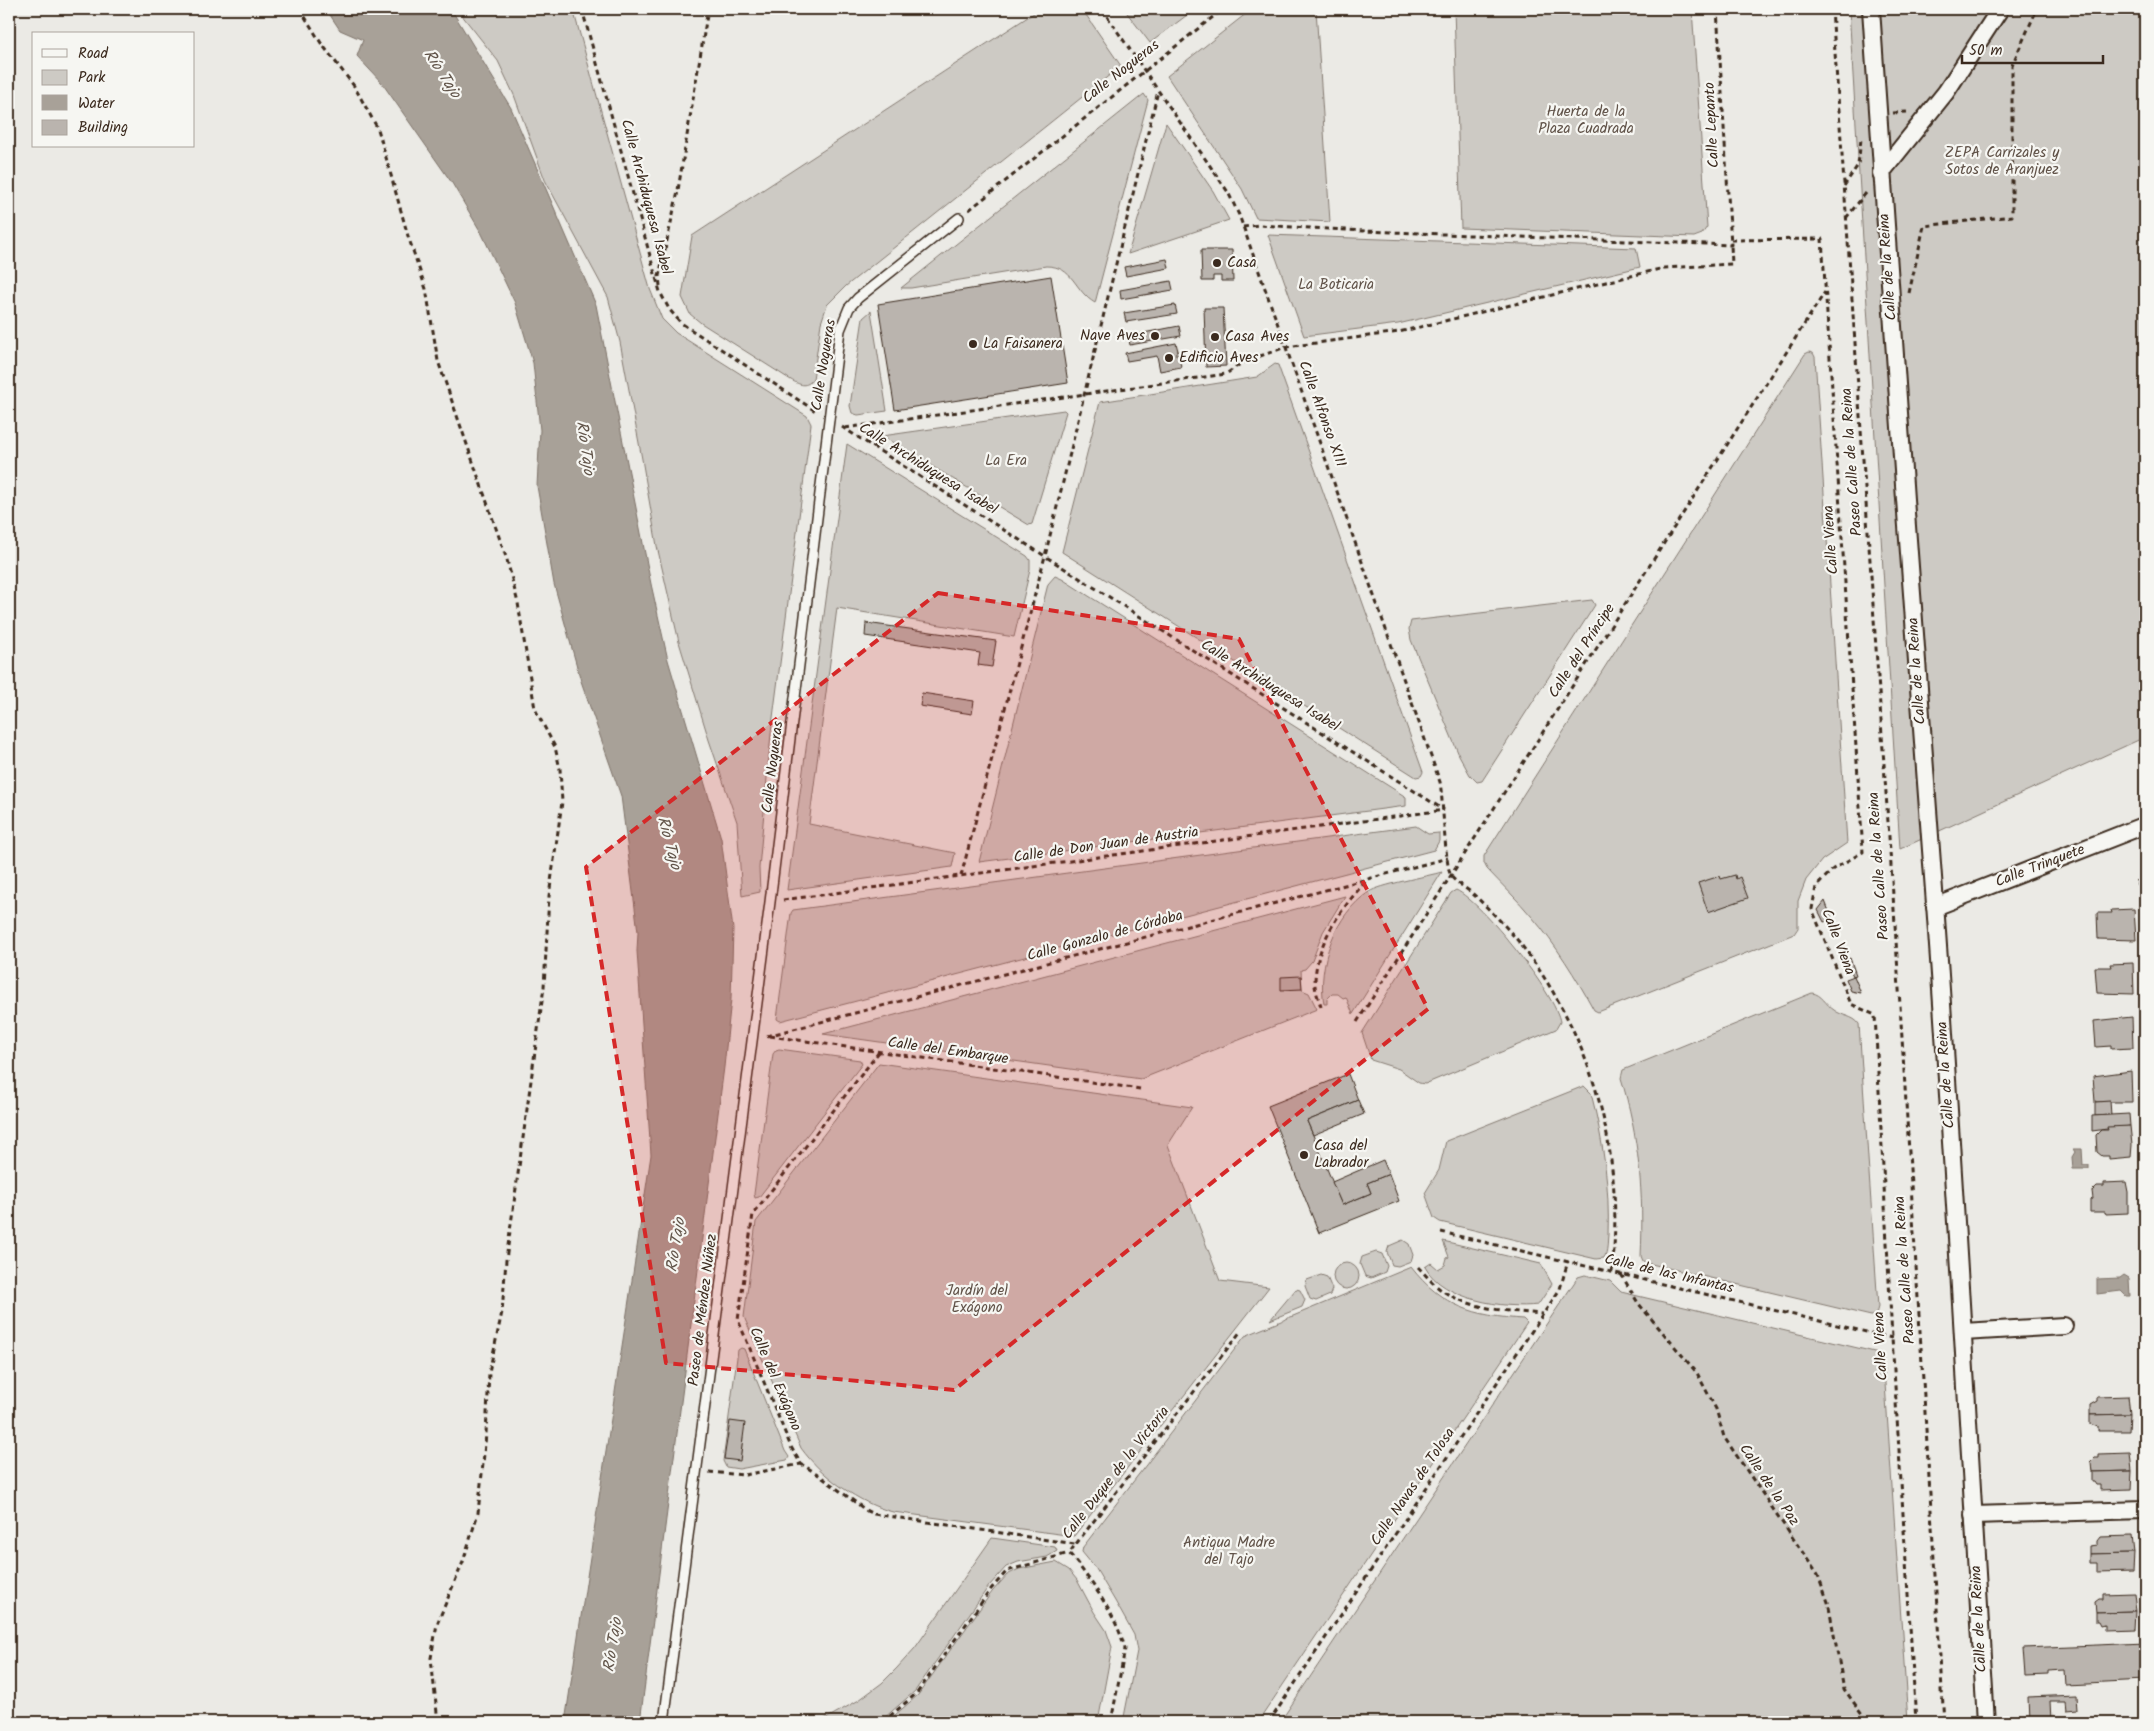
<svg xmlns="http://www.w3.org/2000/svg" width="2154" height="1731" font-family="Kalam,sans-serif">
	<rect width="100%" height="100%" fill="#ebeae5"/>
	<filter id="ink" filterUnits="userSpaceOnUse"><feTurbulence type="fractalNoise" baseFrequency=".02" numOctaves="2"/><feDisplacementMap in="SourceGraphic" scale="10" xChannelSelector="R" yChannelSelector="G"/><feConvolveMatrix kernelMatrix="1 2 1 2 8 2 1 2 1" color-interpolation-filters="sRGB"/></filter>
	<g filter="url(#ink)">
		<!-- green -->
		<g fill="#cdcac4" stroke="#847a71">
			<path d="M457,9h116l77,280 12,30 14,14 131,83 4,8 -40,309 -12,135 1,24 -18,4 -5,-74 -28,-82 -30,-98 -22,-96 -15,-87 -22,-117 -12,-45 -63,-117 -31,-85 -16,-34z"/>
			<path d="M1040,9h42l39,57 -275,220 -19,19 -6,18 -8,56c-7,9 -13,6 -22,1l-90,-57 -11,-9 -8,-17 10,-61z"/>
			<path d="M1124,9h71l-45,34z"/>
			<path d="M1252,9h64l14,213 -74,-4 -14,-29 -75,-113z"/>
			<path d="M1454,9h238l15,218 -5,7 -8,3 -233,-9z"/>
			<path d="M1849,9h296v728l-245,112z"/>
			<path d="M1144,94l4,6 -53,203c-21,-12 -21,-37 -49,-37l-135,22h-10z"/>
			<path d="M1166,123l47,68 16,29 -101,34z"/>
			<path d="M1268,235l368,13 4,19 -242,57 -94,12z"/>
			<path d="M871,311l16,100 -29,4 -6,-2 -2,-7 13,-88z"/>
			<path d="M1809,352l4,1 2,4 32,486 -25,17 -16,20 -8,21v27l-4,6 -196,78 -4,-2c-18,-33 -38,-65 -62,-93 -14,-17 -30,-32 -45,-48l-3,-6v-7l321,-502z"/>
			<path d="M1275,364l3,1 145,407 -2,4 -5,1 -354,-225 38,-150 157,-25z"/>
			<path d="M1064,410l2,2 -34,112 -3,1 -147,-89z"/>
			<path d="M847,444l180,112 3,4v10l-16,67 -177,-29 -28,216 146,29 -3,14 -165,23z"/>
			<path d="M1055,576l7,3 344,218v9l-427,56 69,-278z"/>
			<path d="M1592,600l3,5 -113,176 -5,1 -7,-7 -11,-20 -48,-115 -2,-11 2,-8z"/>
			<path d="M1416,826l12,8 11,-1v8l-5,9 -654,171 -3,-2 14,-106 2,-3z"/>
			<path d="M1442,872l-89,142 -7,-17 -3,1 -5,-4h-6l-5,5v5h-3c-7,-39 11,-90 45,-112 10,-7 59,-16 73,-20z"/>
			<path d="M1456,890c25,11 101,106 104,132l-4,7 -131,55 -6,-1 -20,-14 -28,-9 -9,-27 89,-140z"/>
			<path d="M1345,896l-22,36 -11,29 -7,8 -4,1 1,20 7,3 8,16 -176,70 -318,-45z"/>
			<path d="M1812,993c10,1 14,12 22,17 7,6 20,6 25,14l19,283 -2,7 -5,2 -224,-53 -4,-2 -2,-5c3,-61 -2,-120 -20,-178l2,-8z"/>
			<path d="M779,1049l81,11 2,4 -103,133 -4,1 -1,-4 19,-140 3,-4z"/>
			<path d="M879,1063l313,44 -24,38 52,136 49,6 -195,249 -181,-24c-33,-8 -72,-36 -92,-64l-57,-131 12,-95z"/>
			<path d="M1584,1086l7,7c12,47 19,94 17,142 -1,8 0,16 -4,23l-8,1 -156,-37 -6,-4 -9,-25 14,-23 7,-29z"/>
			<path d="M1403,1240l6,4 4,11 -2,6 -13,5 -6,-1 -5,-13 2,-6z"/>
			<path d="M1443,1241l98,23 11,20 -14,21c-33,4 -95,-5 -113,-38l6,-4 7,6 7,-4 2,-7 2,-1z"/>
			<path d="M1376,1252l6,2 5,12 -2,6 -14,6 -6,-2 -5,-12 2,-7z"/>
			<circle cx="1346" cy="1276" r="13"/>
			<path d="M1411,1267c31,40 64,49 112,52l4,4 -269,399h-135l14,-71 -3,-16 -19,-34 -19,-32 -14,-17 1,-5 162,-211z"/>
			<path d="M1321,1275l6,2 5,12 -2,6 -14,6 -6,-2 -5,-13 2,-6z"/>
			<path d="M1585,1275l25,6 11,11 262,62 25,368h-628l298,-445z"/>
			<path d="M1296,1289l4,1 5,10 -3,7 -32,13z"/>
			<path d="M741,1348l3,1 41,102 4,6 -2,3 -48,9 -13,-2 -3,-6 15,-111z"/>
			<path d="M992,1538l63,9 2,4 -10,6 -29,5 -12,5 -17,19 -74,105 -32,28 -5,3h-58l39,-22 23,-17 15,-15 18,-20z"/>
			<path d="M1056,1562l13,8 8,10 17,32 12,18 6,17 -14,75h-211l31,-27 74,-103 15,-17 12,-6z"/>
		</g>
		<!-- water -->
		<g fill="#a8a198" stroke="#7c7167">
			<path d="M326,9h125l60,99 85,197 55,279 17,76 53,178 12,91 -2,70 -7,68 -84,655h-75l86,-567 -14,-204 1,-19 -17,-136 -40,-115 -27,-97 -17,-98 3,-56 -7,-67 -18,-60 -33,-69 -30,-51 -70,-100 -25,-27 6,-16 -23,-10z"/>
			<path d="M2073,1149h9l1,16h6v4h-16l-1,-12 3,-5z"/>
			<path d="M2124,1275l5,3 1,18h-4l-5,-5 -24,3v-15l23,-1z"/>
		</g>
		<!-- building -->
		<g fill="#bab4ae" stroke="#3b2a1e">
			<path d="M1201,250h31l1,31h-12v-5h-8v5h-11z"/>
			<path d="M1167,259l2,9 -43,8 -2,-9z"/>
			<path d="M1051,276l17,107 -173,27 -17,-106z"/>
			<path d="M1171,281l2,9 -52,9 -1,-9z"/>
			<path d="M1175,305l2,9 -51,8 -2,-9z"/>
			<path d="M1204,308h19l3,58 -20,1z"/>
			<path d="M1179,326l2,10 -51,9 -2,-9z"/>
			<path d="M1176,343l2,8 -2,1v3l3,-1 2,13 -21,4 -3,-15 -30,5 -2,-8z"/>
			<path d="M866,623l130,18 -4,26 -14,-2 2,-12 -115,-17z"/>
			<path d="M922,693l52,8 -2,13 -52,-8z"/>
			<path d="M1735,875l1,4 4,-2 8,21 -40,14 -10,-29 22,-7 1,3z"/>
			<path d="M2144,878l1,6 -7,2 -2,-5z"/>
			<path d="M1825,901l7,18 -8,3 -6,-12z"/>
			<path d="M2134,909l2,31 -38,-1 -1,-26h15l-1,-3z"/>
			<path d="M1833,918l7,17 -3,1 -7,-17z"/>
			<path d="M1850,958l6,17 -3,1 -7,-16z"/>
			<path d="M2133,963l1,31 -37,-1 -2,-26h16l-1,-3z"/>
			<path d="M1301,976l1,13 -21,1v-13z"/>
			<path d="M1854,976l7,17 -10,-2 -5,-12z"/>
			<path d="M2132,1017l1,31 -22,1v-3l-15,1 -2,-26z"/>
			<path d="M2131,1071l1,31h-37l-2,-26z"/>
			<path d="M1348,1074l10,26 -51,21 6,14 29,70 29,-12 -4,-10 22,-9 10,27 -80,32 -51,-127z"/>
			<path d="M1358,1100l6,14 -51,21 -6,-14z"/>
			<path d="M2110,1101l1,14 -16,1v-14z"/>
			<path d="M2129,1114l1,12 -38,5v-15z"/>
			<path d="M2130,1126l2,19 -1,12 -22,2v-3h-7l-5,-4 -1,-17 5,-5h7l-1,-3z"/>
			<path d="M1383,1160l6,14 -22,9 4,10 -29,12 -10,-23z"/>
			<path d="M2126,1182l2,10v21l-22,1 -1,-2h-15v-12l3,-1 -1,-8 5,-5h7v-3z"/>
			<path d="M2128,1396l2,18 -40,1v-10l7,-4v-4z"/>
			<path d="M2130,1414l-1,17h-31v-4l-8,-3v-9z"/>
			<path d="M730,1421l15,2 -5,38 -16,-2z"/>
			<path d="M2130,1453l2,18 -40,1 -1,-10 4,-4h4v-4z"/>
			<path d="M2132,1471l-1,18 -31,1v-5h-4l-2,-3h-2v-10z"/>
			<path d="M2132,1536l2,17 -45,1v-8l8,-1v-4l3,-4z"/>
			<path d="M2134,1553l-1,18 -36,1v-9h-8v-9z"/>
			<path d="M2134,1593l2,18 -40,1 -1,-10 4,-3h4v-5z"/>
			<path d="M2136,1611l-1,18 -31,1v-5l-4,1 -2,-4h-2v-10z"/>
			<path d="M2145,1643v37l-79,4 -1,-14 -17,1v4l-23,1 -2,-28z"/>
			<path d="M2076,1695l1,14 -12,1 -1,-9h-14l1,21h-22l-1,-25z"/>
		</g>
		<g fill="none" stroke-linecap="round" stroke-linejoin="round">
			<!-- lane casing -->
			<g stroke="#3b2a1e" stroke-width="12">
				<path id="lane" d="M664,1722l106,-820 70,-572 9,-22 9,-10 101,-80"/>
			</g>
			<!-- street casing -->
			<g stroke="#3b2a1e" stroke-width="20">
				<g id="street">
					<path d="M1871,9c19,298 42,597 64,895 20,273 34,545 51,818"/>
					<path d="M1881,173l65,-81 54,-83"/>
					<path d="M1935,907l210,-82"/>
					<path d="M1963,1332l101,-6"/>
					<path d="M1973,1515l172,-5"/>
				</g>
			</g>
			<!-- path -->
			<g stroke="#3b2a1e" stroke-width="3" stroke-dasharray="5 4" stroke-linecap="butt">
				<path d="M300,9l21,34 33,43 24,43 30,107 18,53 12,72 69,199 11,43 17,106 20,38 5,22 2,33 -13,94 -5,91 -38,273 -4,52 -13,61 -3,61 -8,79 -15,49 -26,62 -6,34 7,64"/>
				<path d="M582,9l78,283 9,17 12,14 136,89"/>
				<path d="M1102,9l126,183 11,23 201,567c3,17 5,84 11,94 4,6 15,12 21,17 16,15 32,31 47,49 74,95 106,210 93,330"/>
				<path d="M1832,9l63,915 49,798"/>
				<path d="M1893,113l14,-1"/>
				<path d="M1844,186l14,-21 3,-26"/>
				<path d="M969,210l254,-201"/>
				<path d="M1846,218l20,-25"/>
				<path d="M1243,227l16,-2 106,6 366,14 -14,-236"/>
				<path d="M1731,240l91,-1 41,613 -30,17 -17,18 -4,22 39,95 24,11 17,323 24,384"/>
				<path d="M660,286l-1,-10 18,-80 31,-187"/>
				<path d="M1909,293l15,-67 88,-10v-151l25,-56"/>
				<path d="M842,427l602,383"/>
				<path d="M845,428l381,-54 17,-12 43,-15 113,-15 265,-64 68,-4 -1,-19"/>
				<path d="M961,876l84,-320 113,-465"/>
				<path d="M783,900l661,-90"/>
				<path d="M1321,1007c-2,-8 -7,-18 -6,-26 1,-39 28,-75 53,-102"/>
				<path d="M1357,1022l468,-730"/>
				<path d="M767,1036l681,-178"/>
				<path d="M770,1036l370,53"/>
				<path d="M879,1052l-126,162 -15,106 53,127 10,17 15,9 51,38 7,3 201,30"/>
				<path d="M1441,1232l451,106"/>
				<path d="M1418,1267c7,7 14,16 22,22 29,21 69,22 103,25"/>
				<path d="M1621,1274l17,29 59,70 19,36 8,28 94,138 10,27 16,87 24,33"/>
				<path d="M709,1472l36,3 56,-11"/>
				<path d="M883,1722l34,-29 74,-104 16,-18 62,-18"/>
				<path d="M1111,1722l14,-73c-8,-33 -35,-70 -56,-96l172,-222"/>
				<path d="M1269,1722l291,-433 8,-28"/>
			</g>
			<!-- lane -->
			<use href="#lane" stroke="#f6f6f2" stroke-width="9"/>
			<!-- street -->
			<use href="#street" stroke="#f6f6f2" stroke-width="16"/>
		</g>
	</g>
	<!-- marked area -->
	<path fill="#d62828" fill-opacity="0.2" stroke="#d62828" stroke-width="4" stroke-dasharray="10 6" stroke-linejoin="round" d="M938,593l301,46 189,370 -474,381 -288,-27 -80,-496z"/>
	<!-- markers -->
	<g fill="#3b2a1e" stroke="#f6f6f2" stroke-width="2">
		<circle cx="1217" cy="263" r="5"/>
		<circle cx="1155" cy="336" r="5"/>
		<circle cx="1215" cy="337" r="5"/>
		<circle cx="973" cy="344" r="5"/>
		<circle cx="1169" cy="358" r="5"/>
		<circle cx="1304" cy="1155" r="5"/>
	</g>
	<g text-anchor="middle" dominant-baseline="central" stroke-width="4.5" stroke-linejoin="round" paint-order="stroke">
		<!-- street labels -->
		<g font-size="15" fill="#3b2a1e" stroke="#f6f6f2">
			<text transform="translate(1121 72) rotate(-38)">Calle Nogueras</text>
			<text transform="translate(1712 125) rotate(-93)">Calle Lepanto</text>
			<text transform="translate(646 197) rotate(75)">Calle Archiduquesa Isabel</text>
			<text transform="translate(1888 267) rotate(-94)">Calle de la Reina</text>
			<text transform="translate(824 365) rotate(-81)">Calle Nogueras</text>
			<text transform="translate(1322 414) rotate(70)">Calle Alfonso XIII</text>
			<text transform="translate(1852 462) rotate(-94)">Paseo Calle de la Reina</text>
			<text transform="translate(928 469) rotate(32)">Calle Archiduquesa Isabel</text>
			<text transform="translate(1831 540) rotate(-94)">Calle Viena</text>
			<text transform="translate(1582 651) rotate(-57)">Calle del Príncipe</text>
			<text transform="translate(1917 671) rotate(-94)">Calle de la Reina</text>
			<text transform="translate(1270 686) rotate(32)">Calle Archiduquesa Isabel</text>
			<text transform="translate(773 767) rotate(-83)">Calle Nogueras</text>
			<text transform="translate(1106 845) rotate(-8)">Calle de Don Juan de Austria</text>
			<text transform="translate(1879 866) rotate(-94)">Paseo Calle de la Reina</text>
			<text transform="translate(2040 866) rotate(-21)">Calle Trinquete</text>
			<text transform="translate(1105 936) rotate(-15)">Calle Gonzalo de Córdoba</text>
			<text transform="translate(1838 942) rotate(69)">Calle Viena</text>
			<text transform="translate(948 1051) rotate(8)">Calle del Embarque</text>
			<text transform="translate(1946 1075) rotate(-94)">Calle de la Reina</text>
			<text transform="translate(1905 1270) rotate(-94)">Paseo Calle de la Reina</text>
			<text transform="translate(1669 1274) rotate(13)">Calle de las Infantas</text>
			<text transform="translate(703 1310) rotate(-83)">Paseo de Méndez Núñez</text>
			<text transform="translate(1881 1346) rotate(-93)">Calle Viena</text>
			<text transform="translate(775 1379) rotate(67)">Calle del Exágono</text>
			<text transform="translate(1116 1473) rotate(-52)">Calle Duque de la Victoria</text>
			<text transform="translate(1769 1485) rotate(56)">Calle de la Paz</text>
			<text transform="translate(1413 1487) rotate(-56)">Calle Navas de Tolosa</text>
			<text transform="translate(1979 1619) rotate(-93)">Calle de la Reina</text>
		</g>
		<!-- park labels -->
		<g font-size="15" fill="#605248" stroke="#f6f6f2">
			<text x="1586" y="112">Huerta de la<tspan x="1586" dy="17">Plaza Cuadrada</tspan></text>
			<text x="2002" y="153">ZEPA Carrizales y<tspan x="2002" dy="17">Sotos de Aranjuez</tspan></text>
			<text x="1336" y="285">La Boticaria</text>
			<text x="1006" y="461">La Era</text>
			<text x="977" y="1291">Jardín del<tspan x="977" dy="17">Exágono</tspan></text>
			<text x="1229" y="1543">Antigua Madre<tspan x="1229" dy="17">del Tajo</tspan></text>
		</g>
		<!-- poi labels -->
		<g font-size="15" fill="#3b2a1e" stroke="#f6f6f2" text-anchor="start">
			<text x="1227" y="263">Casa</text>
			<text x="1145" y="336" text-anchor="end">Nave Aves</text>
			<text x="1225" y="337">Casa Aves</text>
			<text x="983" y="344">La Faisanera</text>
			<text x="1179" y="358">Edificio Aves</text>
			<text x="1314" y="1146">Casa del<tspan x="1314" dy="17">Labrador</tspan></text>
		</g>
		<!-- water labels -->
		<g font-size="16" font-style="italic" fill="#615449" stroke="#f6f6f2">
			<text transform="translate(442 74) rotate(57)">Río Tajo</text>
			<text transform="translate(585 448) rotate(82)">Río Tajo</text>
			<text transform="translate(669 843) rotate(75)">Río Tajo</text>
			<text transform="translate(676 1245) rotate(-81)">Río Tajo</text>
			<text transform="translate(613 1645) rotate(-81)">Río Tajo</text>
		</g>
	</g>
	<!-- margin -->
	<rect width="2154" height="1731" fill="none" stroke="#f6f6f2" stroke-width="30"/>
	<rect x="15" y="15" width="2124" height="1701" fill="none" stroke="#3b2a1e" stroke-width="2" filter="url(#ink)"/>
	<!-- legend -->
	<rect x="32" y="32" width="162" height="115" fill="#f6f6f2" stroke="#aba49d"/>
	<rect x="42" y="49" width="25" height="8" fill="#f6f6f2" stroke="#aba49d"/>
	<text x="78" y="58" font-size="15" fill="#3b2a1e">Road</text>
	<rect x="42" y="70" width="25" height="15" fill="#cdcac4" stroke="#aba49d"/>
	<text x="78" y="82" font-size="15" fill="#3b2a1e">Park</text>
	<rect x="42" y="95" width="25" height="15" fill="#a8a198" stroke="#aba49d"/>
	<text x="78" y="108" font-size="15" fill="#3b2a1e">Water</text>
	<rect x="42" y="120" width="25" height="15" fill="#bab4ae" stroke="#aba49d"/>
	<text x="78" y="132" font-size="15" fill="#3b2a1e">Building</text>
	<!-- scale -->
	<path d="M1962 55v8h141v-8" fill="none" stroke="#3b2a1e" stroke-width="2.5"/>
	<text x="1969" y="55" font-size="15" fill="#3b2a1e" stroke="#f6f6f2" stroke-width="4" paint-order="stroke">50 m</text>
</svg>
